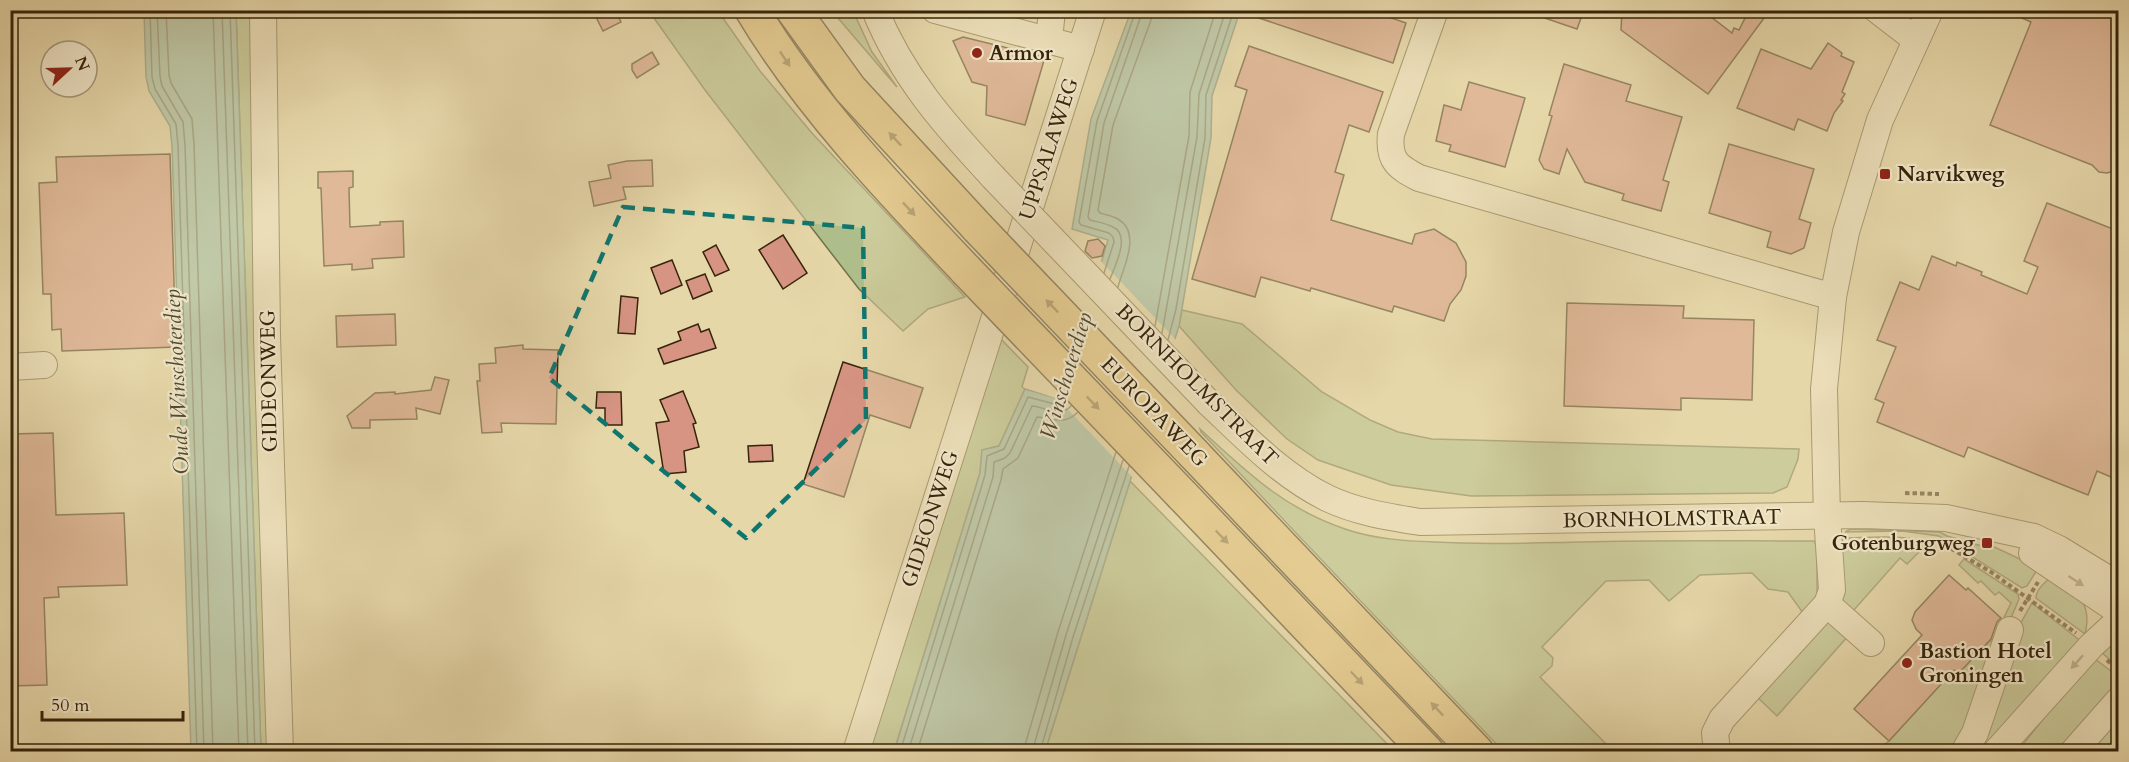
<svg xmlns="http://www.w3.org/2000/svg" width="2129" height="762" font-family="Cardo,serif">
	<rect width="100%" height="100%" fill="#e6d7a9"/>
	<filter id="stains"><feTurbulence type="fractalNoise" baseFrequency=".00333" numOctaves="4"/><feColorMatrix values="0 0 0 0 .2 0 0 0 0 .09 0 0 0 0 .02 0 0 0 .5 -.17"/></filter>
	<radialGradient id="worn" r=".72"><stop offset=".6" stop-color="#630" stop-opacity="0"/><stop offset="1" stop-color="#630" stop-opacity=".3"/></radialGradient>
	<!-- green -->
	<g fill="#afbf8c" stroke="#72724c" stroke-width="1.5">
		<path d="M236,11h15l22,740h-12z"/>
		<path d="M649,11h69l42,60 51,61 154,165 -37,12 -25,22 -44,-42 -154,-199z"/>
		<path d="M832,11h21l19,41 25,35z"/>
		<path d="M1182,310l60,14 80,68 48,28 28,12 34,7 367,10 -1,10 -11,28 -14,6 -302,3 -80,-11 -73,-25 -31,-21 -51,-49 -57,-64z"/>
		<path d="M998,336l30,31 -6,20 3,2 -26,57 -17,4 -2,23 -86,278 -28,1z"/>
		<path d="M1200,429c47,43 83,79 145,100 29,10 60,12 90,13 49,3 97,1 146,0 77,-2 155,-1 233,-1l3,5v48l-1,4 -13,15 -15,-21 -20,-3 -16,-16 -52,2 -31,26 -20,-21 -43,1 -64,66 11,11 -1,8 -12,11 73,74h-110c-100,-106 -202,-212 -302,-319z"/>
		<path d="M1130,481l264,270 -349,1z"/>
		<path d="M1851,529l89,3 7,4 38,11 1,-4 38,18 13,9 -10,16 -5,2 -83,-52 -37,-5 -57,1z"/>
		<path d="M1843,538c24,0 64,-5 84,6l-20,20 -7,-6 -47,53 -11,-9 -2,-5v-57z"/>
		<path d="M1964,559l49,32 5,3 1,5 -64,152 -77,1 -1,-2 12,-9 65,-71 4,3 37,-37 16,-33 -12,-11 -4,3 -14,-14 -3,2 -19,-18z"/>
		<path d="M2053,576c23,16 40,26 32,58l-49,-36c0,-9 10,-17 17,-22z"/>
		<path d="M2032,603l50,39 -95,109 -14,1 45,-124z"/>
		<path d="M1827,618l22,17 -72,81 -21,-20z"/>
		<path d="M2118,641v26l-19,-17z"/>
		<path d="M2095,659l21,16 2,4v9l-56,63 -45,1 46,-58z"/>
		<path d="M2118,710v25l-15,16 -22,1z"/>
	</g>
	<!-- water -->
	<g fill="#96baa9" stroke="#707e6a" stroke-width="1.5">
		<path d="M144,11h92l25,740h-70l-19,-605 -2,-20 -21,-35 -3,-14z"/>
		<path d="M1131,11h109l-28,85 -1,42 -32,188 -134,425 -151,1 86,-279 2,-23 17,-4 26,-57 34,10 2,-2 47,-157 -36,-11 19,-110z"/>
	</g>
	<!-- pier -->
	<path fill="#e6d7a9" d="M1099,259l78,82 -43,138 -76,-80 -35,-12 3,-1 32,10z"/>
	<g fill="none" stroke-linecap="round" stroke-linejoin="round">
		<!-- shore -->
		<g stroke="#666f5a" stroke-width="1.5">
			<path d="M150,10l2,67 3,12 21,35 2,21 19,607"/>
			<path d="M157,10l3,66 2,10 21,36 2,23 19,607"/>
			<path d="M166,10l3,65 2,8 21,36 2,25 19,608"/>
			<path d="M213,10l26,742"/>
			<path d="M222,10l26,742"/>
			<path d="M230,10l25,742"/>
			<path d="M1104,273l10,-31 -1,-5 -4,-4 -28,-8 -2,-3 18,-101 39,-111"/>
			<path d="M1110,279c5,-13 21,-44 3,-52 -7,-4 -16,-5 -23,-7l-2,-3 16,-94 39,-113"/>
			<path d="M1118,287c5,-19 24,-54 0,-68 -5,-3 -12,-4 -18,-6l-2,-3 15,-85 38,-105 1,-10"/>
			<path d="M1155,326l34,-190 1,-44 26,-82"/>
			<path d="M1162,333l35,-196 2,-43 27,-84"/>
			<path d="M1168,340l8,-31 29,-171 1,-43 28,-85"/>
			<path d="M900,752l85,-277 2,-19 17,-7 24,-52 30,8 8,-5"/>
			<path d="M908,752l85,-275 1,-15 11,-4 5,-5 22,-47c15,1 27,13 39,0"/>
			<path d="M917,752l84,-272 2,-11 15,-11 19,-41c16,1 27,9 41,-5"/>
			<path d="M1023,752l35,-120 58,-180"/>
			<path d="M1032,752l34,-117 57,-175"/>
			<path d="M1040,752l33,-115 56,-171"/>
		</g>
	</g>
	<!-- building -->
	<g fill="#d79483" stroke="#36240b" stroke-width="1.5">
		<path d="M603,10h12l6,12 -18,9 -8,-16z"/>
		<path d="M1245,10h124l37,13 -13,40 -149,-50z"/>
		<path d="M1531,10h53l-7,19 -47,-16z"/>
		<path d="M1622,10h80l30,23 2,-5 5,2 10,-20h21l-62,84 -87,-64z"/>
		<path d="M2004,10h114v156l-4,5 -7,2 -8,-1 -7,-7 -102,-40 41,-103z"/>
		<path d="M963,37l82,20 -20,68 -39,-10 1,-29 -15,-4 -19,-41z"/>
		<path d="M1828,43l14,10 -1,3 13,6 -12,30 3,2 -4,6 2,1 -9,12 -7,18 -29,-12 -4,11 -57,-22 24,-59 50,20z"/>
		<path d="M1249,46l134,46 -14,40 -20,-7 -14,47 9,3 -13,45 81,24 3,-10 19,-5 22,14 10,19v14l-5,14 -11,14 -6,17 -50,-15 -2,6 -81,-24 -1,3 -49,-14 -6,20 -63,-18 55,-189 -12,-4z"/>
		<path d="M652,52l7,12 -22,14 -5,-8v-6z"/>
		<path d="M1564,64l67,21 -5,16 56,16 -19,63 6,2 -8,29 -39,-11 2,-6 -39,-12 -18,-33 -8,25 -15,-5 -5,-9 13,-44 -3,-1z"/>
		<path d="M1469,82l56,16 -20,69 -56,-16 2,-6 -15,-4 8,-36 17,5z"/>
		<path d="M1729,144l85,25 -15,50 12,4 -7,25 -13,6 -24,-7 4,-15 -62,-19z"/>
		<path d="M170,154l6,193 -114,4 -1,-22 -9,1 -1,-36h-8l-4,-111 18,-1 -1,-25z"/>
		<path d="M652,160l1,26 -30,1 3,12 -32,7 -5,-24 22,-4 -3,-13 19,-4z"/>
		<path d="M353,171v16l-4,1 1,39 30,-2v-3l23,-1 1,36 -32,2 1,9 -21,2v-6l-28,2 -3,-78h-3v-16z"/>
		<path d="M2047,203l71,28v249l-21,-9 -9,24 -120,-48 -4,10 -87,-35 7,-19 -9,-4 21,-52 -19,-7 23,-58 19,8 13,-34 24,10 1,-4 25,10 -1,3 46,19 11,-27 -14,-6z"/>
		<path d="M783,235l24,38 -24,16 -24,-39z"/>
		<path d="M1098,239l7,7 -3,10 -10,2 -7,-7 3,-10z"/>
		<path d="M716,245l13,25 -14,6 -12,-24z"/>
		<path d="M672,260l10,25 -21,9 -10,-26z"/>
		<path d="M705,274l7,17 -19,8 -7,-18z"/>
		<path d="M621,296l17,2 -3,36 -17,-1z"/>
		<path d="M1567,303l117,3 -1,12 71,2 -2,80 -71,-2v12l-117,-4z"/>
		<path d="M395,314l1,31 -59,2 -1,-31z"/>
		<path d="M698,324l3,8 8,-3 7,19 -52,16 -6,-15 23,-9 -3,-8z"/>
		<path d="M523,345v4l35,1 -2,74 -55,-1 1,9 -20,1 -5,-52h3l-1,-17 17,-1 -1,-15z"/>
		<path d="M843,362l80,26 -13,40 -40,-13 -26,82 -41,-13z"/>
		<path d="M435,377l14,3 -9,34 -24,-6 1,11 -47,1v8h-18l-5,-12 28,-23 20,-1v2l36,-4z"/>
		<path d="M683,391l13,32 -3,1 6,23 -15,4 2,21 -22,2 -8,-51 13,-2 -9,-21z"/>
		<path d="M597,392h24l1,33h-17v-17h-9z"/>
		<path d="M53,433l3,82 68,-2 3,72 -69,2 1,10 -15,1 3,87 -37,1v-252z"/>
		<path d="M772,445l1,16 -24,1 -1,-16z"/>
		<path d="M1949,575l17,15 2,-2 33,30 -4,4 -6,17 -33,35 -4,-4 -65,71 -35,-32 68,-74 -6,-6 -4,-9 3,-8z"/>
	</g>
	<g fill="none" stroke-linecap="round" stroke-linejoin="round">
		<!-- minor casing -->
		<g stroke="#625132" stroke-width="28">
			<g id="minor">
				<path d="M263,10l4,326 13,416"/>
				<path d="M875,10c27,67 70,115 118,167"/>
				<path d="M935,10l146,39"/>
				<path d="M1435,10l-44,124c-3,27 7,33 28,44l414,119"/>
				<path d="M1877,10l39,30"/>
				<path d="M1049,40l3,-30"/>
				<path d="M10,367l34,-2"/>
				<path d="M1209,403c37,35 72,72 118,95 29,14 62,19 93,24l443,-7 83,3 88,19 25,12 59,36"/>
				<path d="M2032,553l86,58"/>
				<path d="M1827,604l44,39"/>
				<path d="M856,752l237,-742"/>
				<path d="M1717,752l-2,-19 7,-14 105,-115 5,-14 -5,-74 -3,-127 9,-92 13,-65 34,-112 50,-110"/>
				<path d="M1964,752l11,-19 35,-103"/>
				<path d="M1996,752l95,-106 27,-25"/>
				<path d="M2073,752l45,-51"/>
			</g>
		</g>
		<!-- highway casing -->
		<g stroke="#36240b" stroke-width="36">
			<g id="highway">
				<path d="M752,10c56,94 139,181 214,260"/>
				<path d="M793,10l57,79 128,139"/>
				<path d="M1194,454l283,298"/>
				<path d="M1182,495l245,257"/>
			</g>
		</g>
		<!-- path -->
		<g stroke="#36240b" stroke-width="4" stroke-dasharray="4.5 3" stroke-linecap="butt">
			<path d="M1905,493l34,1"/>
			<path d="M1938,541l53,31 85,61"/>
			<path d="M2020,611l18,-29"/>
			<path d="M2107,660l11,11"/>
			<path d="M2110,752l8,-9"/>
		</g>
		<!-- minor -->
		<use href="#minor" stroke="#efe5c7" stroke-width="26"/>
		<!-- highway -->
		<use href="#highway" stroke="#e3bc74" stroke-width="33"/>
		<!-- minor-bridge casing -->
		<g stroke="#625132" stroke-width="28" stroke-linecap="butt">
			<path id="minor-bridge" d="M993,177l216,226"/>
		</g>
		<!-- highway-bridge casing -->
		<g stroke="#36240b" stroke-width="36" stroke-linecap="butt">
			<g id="highway-bridge">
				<path d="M978,228l216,226"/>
				<path d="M966,270l216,225"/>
			</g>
		</g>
		<!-- minor-bridge -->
		<use href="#minor-bridge" stroke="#efe5c7" stroke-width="26"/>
		<!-- highway-bridge -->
		<use href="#highway-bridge" stroke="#e3bc74" stroke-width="33"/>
	</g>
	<!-- one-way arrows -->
	<defs><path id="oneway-solid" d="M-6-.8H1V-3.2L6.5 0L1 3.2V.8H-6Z" transform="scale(1.5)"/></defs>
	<g fill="#84683a">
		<use href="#oneway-solid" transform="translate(785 59) rotate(56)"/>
		<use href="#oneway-solid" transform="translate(895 139) rotate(-133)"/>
		<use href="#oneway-solid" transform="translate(909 209) rotate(47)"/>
		<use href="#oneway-solid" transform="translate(1052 306) rotate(-134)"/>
		<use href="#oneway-solid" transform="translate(1093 403) rotate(46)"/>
		<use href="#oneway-solid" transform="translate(1222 537) rotate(46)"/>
		<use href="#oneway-solid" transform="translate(1357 678) rotate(46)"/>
		<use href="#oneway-solid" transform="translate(1437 709) rotate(-133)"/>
	</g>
	<g fill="#928469">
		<use href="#oneway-solid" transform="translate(2076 581) rotate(33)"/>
		<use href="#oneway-solid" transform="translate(2077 662) rotate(132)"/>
	</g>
	<!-- marked area -->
	<path d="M0 0H2129V762H0ZM623,207l240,21 3,192 -120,118 -197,-160z" fill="#e6d7a9" fill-opacity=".55" fill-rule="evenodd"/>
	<path fill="none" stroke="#0f766e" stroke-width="4.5" stroke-dasharray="12 8" stroke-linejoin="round" d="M623,207l240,21 3,192 -120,118 -197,-160z"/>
	<!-- markers -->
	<g fill="#8f2418" stroke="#efe5c7" stroke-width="2">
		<circle cx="977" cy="53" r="6"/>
		<rect x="1879" y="168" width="12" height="12" rx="3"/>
		<rect x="1981" y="537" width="12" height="12" rx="3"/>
		<circle cx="1907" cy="663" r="6"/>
	</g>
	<g text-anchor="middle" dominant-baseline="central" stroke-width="4.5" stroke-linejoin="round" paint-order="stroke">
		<!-- poi labels -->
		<g font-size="21" font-weight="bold" fill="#36240b" stroke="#efe5c7" text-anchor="start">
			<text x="989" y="53">Armor</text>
			<text x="1897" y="174">Narvikweg</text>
			<text x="1975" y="543" text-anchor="end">Gotenburgweg</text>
			<text x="1919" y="651">Bastion Hotel<tspan x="1919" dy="24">Groningen</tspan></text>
		</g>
		<!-- street labels -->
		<g font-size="21" fill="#36240b" stroke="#efe5c7">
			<text transform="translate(1049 149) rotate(-72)">UPPSALAWEG</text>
			<text transform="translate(269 381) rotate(-91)">GIDEONWEG</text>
			<text transform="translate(1197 385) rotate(45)">BORNHOLMSTRAAT</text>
			<text transform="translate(1154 412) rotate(46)">EUROPAWEG</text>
			<text transform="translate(930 519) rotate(-72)">GIDEONWEG</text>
			<text transform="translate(1672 519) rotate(-1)">BORNHOLMSTRAAT</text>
		</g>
		<!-- water labels -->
		<g font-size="22" font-style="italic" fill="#4e4a32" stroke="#efe5c7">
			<text transform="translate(1066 376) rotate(-73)">Winschoterdiep</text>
			<text transform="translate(177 382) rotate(-93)">Oude Winschoterdiep</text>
		</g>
	</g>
	<!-- margin -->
	<rect width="2129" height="762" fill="none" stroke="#e6d7a9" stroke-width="36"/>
	<rect x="12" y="12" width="2105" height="738" fill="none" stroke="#36240b" stroke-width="3"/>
	<rect x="18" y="18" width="2093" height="726" fill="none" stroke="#36240b" stroke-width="1.5"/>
	<!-- north arrow -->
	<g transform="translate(69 69) rotate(68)"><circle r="28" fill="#efe5c7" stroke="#a5987c" stroke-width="1.5"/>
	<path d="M0-4.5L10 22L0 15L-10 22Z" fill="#8f2418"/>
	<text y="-9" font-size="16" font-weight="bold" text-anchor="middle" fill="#36240b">N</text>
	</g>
	<!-- scale -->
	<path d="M42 711v9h141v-9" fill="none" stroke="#36240b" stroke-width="3"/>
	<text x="51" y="711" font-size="18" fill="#36240b" stroke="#efe5c7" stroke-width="4.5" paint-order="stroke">50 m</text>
	<rect width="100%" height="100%" filter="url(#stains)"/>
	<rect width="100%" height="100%" fill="url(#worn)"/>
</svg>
